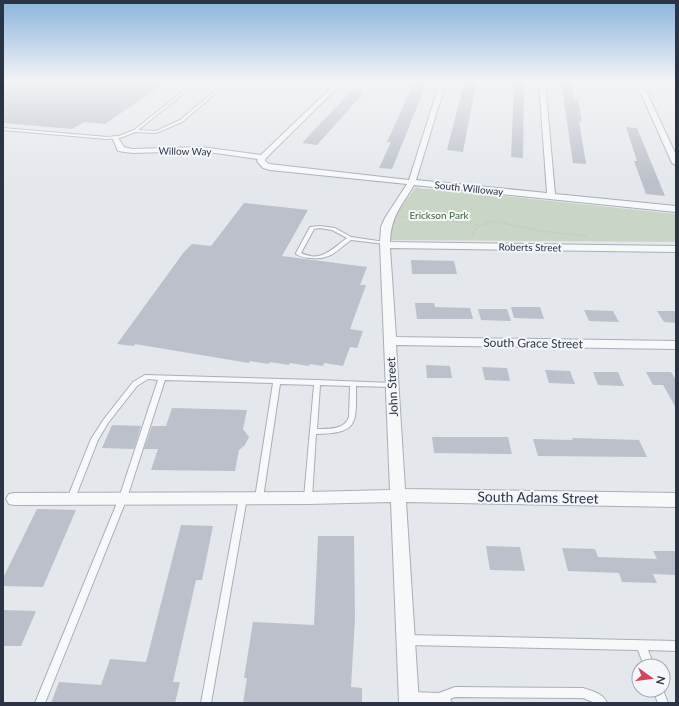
<svg xmlns="http://www.w3.org/2000/svg" width="679" height="706" font-family="Lato,sans-serif">
	<rect width="100%" height="100%" fill="#e4e7ec"/>
	<!-- green -->
	<path fill="#c9d6c5" d="M416,187l7,2h12l241,25v28l-288,-2 5,-22z"/>
	<!-- building -->
	<g fill="#bbc0ca">
		<path d="M10,82h156l-61,42 -21,-2 -12,7 -69,-6v-38z"/>
		<path d="M414,82h13l-22,55 -13,32 -13,-1 12,-26h-4z"/>
		<path d="M514,82h10l-1,76 -12,-1z"/>
		<path d="M561,82h10l3,17h4l4,23 -3,-1 7,43 -13,-1z"/>
		<path d="M464,83h12l-13,69 -16,-2z"/>
		<path d="M353,89l8,1v6l-44,49 -15,-2z"/>
		<path d="M626,127l11,1 28,68 -19,-2 -12,-33h3z"/>
		<path d="M244,203l64,7 -26,46 85,11 -7,18h6l-16,44 13,2 -6,17 -7,-1 -7,19 -19,-3 -1,3 -13,-2 -1,2 -19,-3 -1,2 -19,-3 -1,2 -19,-3 -1,2 -114,-19 -1,2 -17,-2 67,-92 8,-8 19,2z"/>
		<path d="M411,260l43,1 3,13h-45z"/>
		<path d="M415,303h19l1,4 35,1 3,11h-56z"/>
		<path d="M511,307h29l4,12 -30,-1z"/>
		<path d="M478,309h29l4,12 -30,-1z"/>
		<path d="M584,310l29,1 6,11 -30,-1z"/>
		<path d="M657,311h19v12l-12,-1z"/>
		<path d="M426,365l24,1 2,12h-25z"/>
		<path d="M482,367l25,1 3,13 -25,-1z"/>
		<path d="M545,370l25,1 5,13 -26,-1z"/>
		<path d="M593,372h25l6,14 -26,-1z"/>
		<path d="M646,372h25l5,8v28l-13,-23h-10z"/>
		<path d="M172,408l75,2 -4,19 6,8 -4,8 -6,5 -4,21 -84,-1 7,-21h-14l8,-23h14z"/>
		<path d="M112,425l29,1 -7,23 -32,-1z"/>
		<path d="M432,437h76l4,17 -78,-1z"/>
		<path d="M572,438l67,2 8,17 -109,-1 -5,-17 40,1z"/>
		<path d="M37,509l39,1 -33,77 -40,-1v-8z"/>
		<path d="M181,525l32,1 -11,54h-6l-23,102h7l-5,21h-124l8,-21 42,3 9,-26 36,3z"/>
		<path d="M318,536h36l1,82 -4,69 11,1v15h-119l4,-25h-3l9,-56 61,3z"/>
		<path d="M486,546l34,1 5,24 -35,-1z"/>
		<path d="M562,548l33,1 3,8 59,2 -4,-8h23v24l-23,-1 4,9 -35,-1 -3,-9 -51,-2z"/>
		<path d="M3,610l33,1 -15,35h-18z"/>
	</g>
	<g fill="none" stroke-linecap="round" stroke-linejoin="round">
		<!-- service casing -->
		<g stroke="#a9aeb7" stroke-width="2">
			<g id="service">
				<path d="M195,82h3l-60,48 18,1 24,-11 46,-38h3l-47,40 -26,11 -21,-1 -15,6 -13,1 -104,-9v-2l104,9 12,-1 15,-6z"/>
				<path d="M320,226l15,2 16,9 34,5 2,1 -2,1 -34,-4c-14,10 -20,20 -39,18 -6,0 -11,-1 -16,-4v-1l14,-26zM320,228l12,2 15,8c-15,11 -26,25 -46,15l13,-24z"/>
				<path d="M145,375l172,5 75,3h2l1,2 -1,2h-2l-36,-1c0,38 3,47 -40,48l-4,64 -1,2 -3,1 -3,-1 -1,-2 10,-113 -34,-1 -17,114 -1,2 -3,1 -3,-1 -1,-2 18,-115 -108,-3 -38,118 -82,205h-10l84,-205 39,-118 -10,-1 -11,7 -29,37 -10,17 -24,61 -3,1 -3,-1 -1,-2 24,-60 13,-20 29,-37zM320,385l30,1 -1,31c-5,13 -20,12 -32,12z"/>
				<path d="M243,495l3,1 1,2 -36,205h-10l38,-205 1,-2z"/>
				<path d="M408,635l268,6v10l-28,-1 6,16h-10l-6,-16 -230,-5 -3,-2 -2,-3 2,-3z"/>
				<path d="M455,687l128,1c9,3 20,5 24,15h-12l-12,-5 -128,-1 -5,2 2,4 -40,-1 -4,-1 -1,-4 1,-4 4,-1 27,1z"/>
				<path d="M653,690h10l5,13h-10z"/>
			</g>
		</g>
		<!-- minor casing -->
		<g stroke="#a9aeb7" stroke-width="2">
			<g id="minor">
				<path d="M337,82h6l-77,76 -1,3 4,3 140,16 31,-98h6l-30,98 131,13 -8,-111h6l10,112 121,12v6l-262,-27c-13,22 -23,31 -24,57l286,4v6l-286,-4 6,89 280,4v8l-280,-4 9,144 271,4v14l-270,-5 13,201h-20l-8,-201 -83,2 -294,1 -5,-1 -3,-5 3,-5 5,-1 294,-1 82,-2 -10,-247 1,-16 4,-9 22,-34 -137,-14 -7,-2 -6,-7 1,-2 -57,-8 -69,2 -14,-2 -6,-14 5,-1 7,11 8,2 69,-2 60,8z"/>
				<path d="M636,82h6l34,73v10l-4,-2z"/>
			</g>
		</g>
		<!-- path -->
		<g stroke="#c2c5cb" stroke-width="1.5" stroke-dasharray="1.5 1.5" stroke-linecap="butt">
			<path d="M402,217l43,3 33,5"/>
			<path d="M473,236v-4l6,-6 15,-5 46,10 46,5"/>
		</g>
		<!-- service -->
		<use href="#service" fill="#f7f8fa" fill-rule="evenodd"/>
		<!-- minor -->
		<use href="#minor" fill="#f7f8fa" fill-rule="evenodd"/>
	</g>
	<!-- sky -->
	<linearGradient id="sky" x2="0" y2="1"><stop stop-color="#8bb4dd"/><stop offset="0.45" stop-color="#f3f4f6"/><stop offset="1" stop-color="#f3f4f6" stop-opacity="0"/></linearGradient>
	<rect width="679" height="181" fill="url(#sky)"/>
	<g text-anchor="middle" dominant-baseline="central" stroke-width="4" stroke-linejoin="round" paint-order="stroke">
		<!-- far-street labels -->
		<g font-size="10" fill="#2b3445" stroke="#f4f6f9">
			<text transform="translate(185 151) rotate(1)">Willow Way</text>
			<text transform="translate(469 188) rotate(6)">South Willoway</text>
			<text transform="translate(530 247) rotate(1)">Roberts Street</text>
		</g>
		<!-- far-park labels -->
		<g font-size="10" fill="#3f6138" stroke="#f4f6f9">
			<text x="439" y="215">Erickson Park</text>
		</g>
		<!-- street labels -->
		<g font-size="12" fill="#2b3445" stroke="#f4f6f9">
			<text transform="translate(533 343) rotate(1)">South Grace Street</text>
			<text transform="translate(392 387) rotate(-93)">John Street</text>
		</g>
		<!-- near-street labels -->
		<g font-size="14" fill="#2b3445" stroke="#f4f6f9">
			<text transform="translate(538 497) rotate(1)">South Adams Street</text>
		</g>
	</g>
	<!-- border -->
	<rect width="679" height="706" fill="none" stroke="#2b3445" stroke-width="8"/>
	<!-- north arrow -->
	<g transform="translate(651 678) rotate(104)"><circle r="19" fill="#f4f6f9" stroke="#a4a8b1"/>
	<path d="M0-3L7 15L0 10L-7 15Z" fill="#d1495b"/>
	<text y="-6" font-size="11" font-weight="bold" text-anchor="middle" fill="#2b3445">N</text>
	</g>
</svg>
